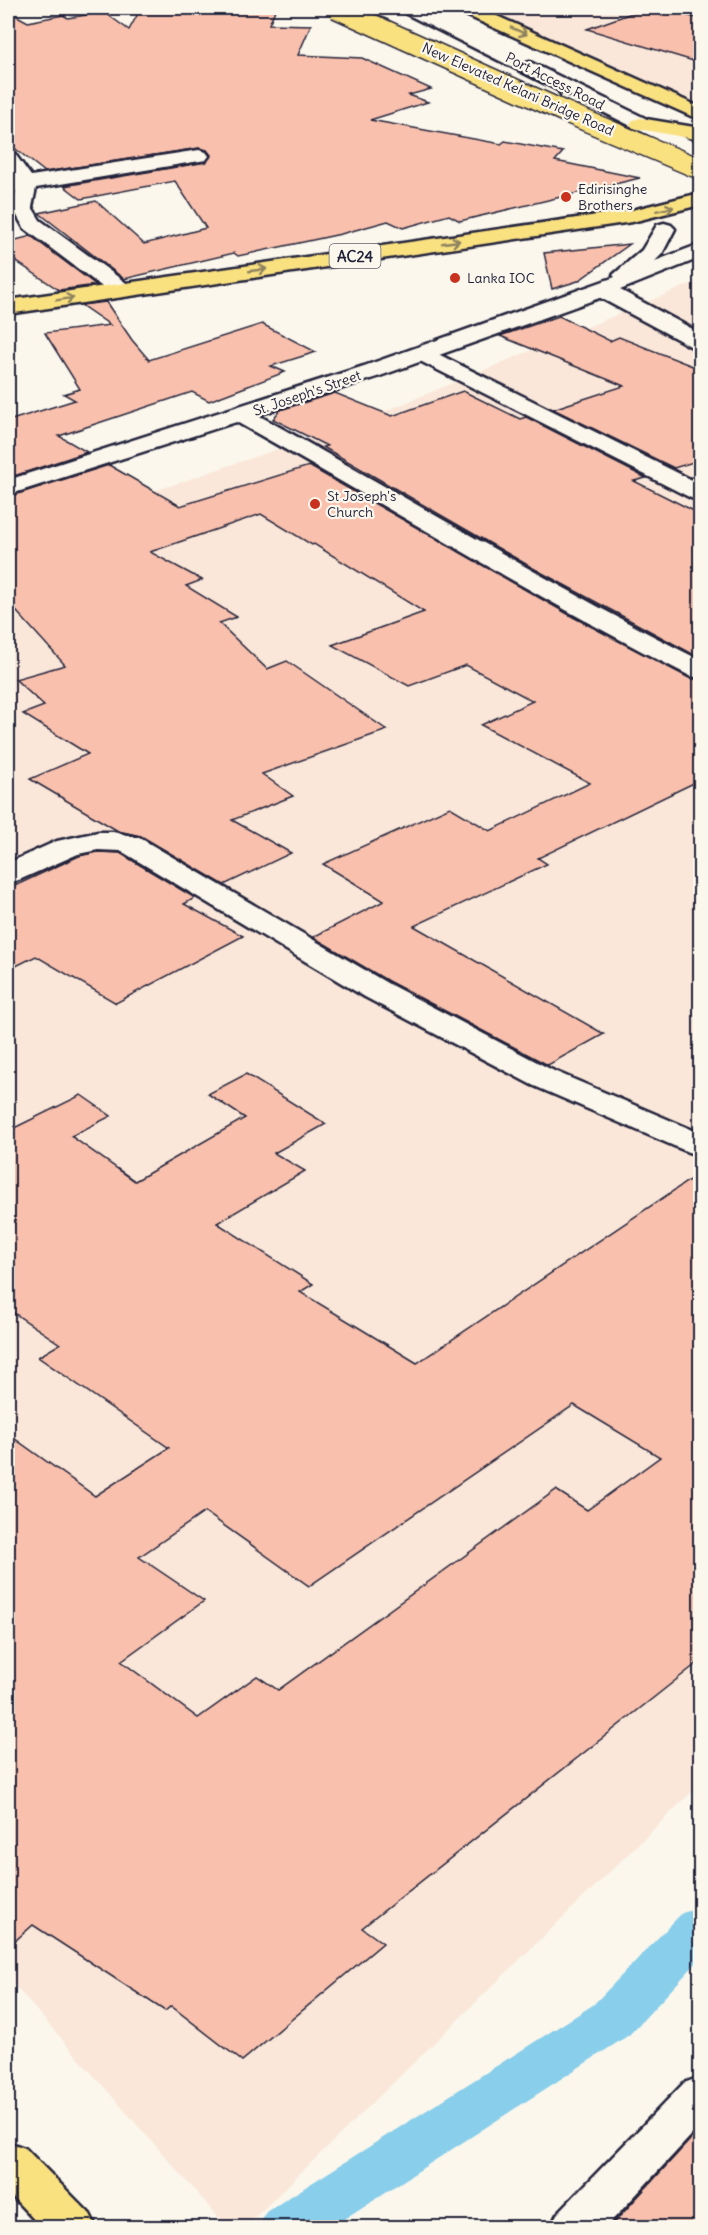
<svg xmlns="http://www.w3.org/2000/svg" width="708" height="2235" font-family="Delius,sans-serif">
	<rect width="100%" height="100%" fill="#fbf7ec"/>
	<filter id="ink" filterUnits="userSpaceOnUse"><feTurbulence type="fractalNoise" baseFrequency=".0167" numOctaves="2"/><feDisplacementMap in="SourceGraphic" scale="12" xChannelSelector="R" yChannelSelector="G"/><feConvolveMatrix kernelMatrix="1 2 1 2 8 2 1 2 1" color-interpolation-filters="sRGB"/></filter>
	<g filter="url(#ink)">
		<!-- built -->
		<g fill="#fae7d9">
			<path d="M470,8h230v111l-201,-92z"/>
			<path d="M700,280v1504l-455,443h-18l-219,-249v-1437l361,-123z"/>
		</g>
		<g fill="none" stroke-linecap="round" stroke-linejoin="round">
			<!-- canal -->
			<path fill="#89ceeb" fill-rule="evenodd" d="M700,1908v51l-71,76 -299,193h-72l8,-16 327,-207 89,-92z"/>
		</g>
		<!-- building -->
		<g fill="#f9c1ad" stroke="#22223b" stroke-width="1.5" fill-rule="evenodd">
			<path d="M141,8h135l-7,16 42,1 -13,30 64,3 69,31 -22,6 19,7 -58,18 131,24 4,-3 58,11 -8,9 85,17 -180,43 -11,-6 -46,13 -15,-7 -47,13 -103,22 -4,-3 -110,26 -85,-66 57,-12 48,43 62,-16 -31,-47 -94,18 -17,-13 142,-24 5,-7 -4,-5 -8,-2 -154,24 -37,-29v-132l20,11 35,-7 5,3 36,-6 25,18z"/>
			<path d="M646,8h15l39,11v44l-113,-34z"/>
			<path d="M31,236l65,49 -37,5 -51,-34v-14z"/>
			<path d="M630,244l-52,37 -26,8 -8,-36z"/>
			<path d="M106,302l26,38 17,20 113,-36 54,28 -45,14 14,6 -76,29 -17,-9 -133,44 28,16 -79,26v-57l67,-21 -11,-6 16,-5 -35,-56 65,-8 -29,-20z"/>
			<path d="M559,316l51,25 9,-4 81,32v91l-26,8 -121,-59 71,-23 -124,-50z"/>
			<path d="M463,391l57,28 6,-2 120,61 -12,3 66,33v144l-169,-91 -208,-120 4,-1 -54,-27 7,-9 55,-17 57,23z"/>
			<path d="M109,465l71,41 129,-40 264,151 116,61 11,2v100l-162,78 9,6 -133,62 190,108 -56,31 -160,-84 -75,-44 71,-36 -61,-37 127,-57 40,24 100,-48 -109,-58 52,-24 -67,-36 -57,21 -77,-41 92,-33 -110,-68 -2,1 -51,-31 -111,38 52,28 -16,6 51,31 -18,6 48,46 20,-8 100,69 -125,44 31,22 -61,24 59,33 -67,32 -83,-49 -23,-5 -88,-52 58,-25 -65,-40 21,-8 -29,-27 50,-14 -57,-63v-105z"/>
			<path d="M98,852l22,1 75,45 -11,6 59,32 -127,67 -80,-47 -28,14v-81l71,-33z"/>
			<path d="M246,1074l80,50 -52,29 31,18 -88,52 96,61 -13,8 117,71 283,-190v488l-338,267 21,15 -141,118 -71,-55 -6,5 -132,-86 -25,22v-513l87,62 74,-48 -131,-91 22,-13 -52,-35v-178l73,-36 30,21 -40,20 64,45 110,-63 -37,-24zM574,1405l86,52 -73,53 -31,-20 -278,200 -21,-14 -59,42 -77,-57 83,-60 -65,-44 66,-45 104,74z"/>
			<path d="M700,2129v99h-91z"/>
		</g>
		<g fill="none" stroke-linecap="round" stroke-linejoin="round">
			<!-- minor casing -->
			<g stroke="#22223b" stroke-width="5">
				<g id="minor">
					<path d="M199,150l7,2 3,4 -3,4 -170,28 -4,19 8,13 89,65 3,5 -3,5 -8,2 -8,-2 -89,-67 -12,-21 4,-16 -8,1v-12l5,-1 -5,-7v-20l7,2 16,22z"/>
					<path d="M603,283l8,2 89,48v16l-8,-2 -97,-52 -3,-5 3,-5z"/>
					<path d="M424,347l276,137v16l-9,-2 -275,-139 -3,-5 3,-5z"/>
					<path d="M241,408l8,2c151,83 298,173 451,250v18l-10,-2c-156,-79 -305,-171 -457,-256l-4,-5 4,-5z"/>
					<path d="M98,832h15l27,6 247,145 167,88 146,62v22l-12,-3 -156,-67 -167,-88 -244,-146 -23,-1 -20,4 -59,26 -11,3v-20l49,-22z"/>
					<path d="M700,2077v49l-95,102h-55l7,-14 127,-131z"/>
				</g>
			</g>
			<!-- secondary casing -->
			<g stroke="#22223b" stroke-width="5">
				<g id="secondary">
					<path d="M367,8h22l167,84 3,4 -3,4h-14l-172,-88z"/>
					<path d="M530,62l170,83v14l-7,-2 -170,-85 -3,-4 3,-4z"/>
					<path d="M664,223l7,2 4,4 -13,25 -7,7 45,-17v14l-95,38 -225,80 -372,119v-15l356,-114 251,-89 -2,-2 29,-25 15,-25z"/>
				</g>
			</g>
			<!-- primary casing -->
			<g stroke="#22223b" stroke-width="5">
				<g id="primary">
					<path d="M640,118l60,10v12l-67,-12 -3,-4 3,-4z"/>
					<path d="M700,193v12l-68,17 -624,92v-14l624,-90z"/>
					<path d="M8,2142l17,6 65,66 7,14h-55l-34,-36z"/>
				</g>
			</g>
			<!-- motorway casing -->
			<g stroke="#22223b" stroke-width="5">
				<path id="motorway" d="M456,8h23l221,99v13l-241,-108z"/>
			</g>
			<!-- minor -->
			<use href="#minor" fill="#fbf7ec" fill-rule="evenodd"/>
			<!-- secondary -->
			<use href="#secondary" fill="#fbf7ec" fill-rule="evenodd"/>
			<!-- primary -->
			<use href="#primary" fill="#fae180" fill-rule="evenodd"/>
			<!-- motorway -->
			<use href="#motorway" fill="#fae180" fill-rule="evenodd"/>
			<!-- motorway-bridge casing -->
			<g stroke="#22223b" stroke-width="23" stroke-linecap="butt">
				<path id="motorway-bridge" d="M336,8l227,103 137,58"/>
			</g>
			<!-- motorway-bridge -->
			<use href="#motorway-bridge" stroke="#fae180" stroke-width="20"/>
		</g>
		<!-- one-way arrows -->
		<defs><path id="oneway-shaft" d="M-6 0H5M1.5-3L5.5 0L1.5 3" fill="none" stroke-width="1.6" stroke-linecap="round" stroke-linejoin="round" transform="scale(1.5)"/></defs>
		<g stroke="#8e825e">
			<use href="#oneway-shaft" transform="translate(519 31) rotate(24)"/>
			<use href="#oneway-shaft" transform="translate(665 209) rotate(-12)"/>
			<use href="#oneway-shaft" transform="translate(451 242) rotate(-8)"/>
			<use href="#oneway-shaft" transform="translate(258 270) rotate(-8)"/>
			<use href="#oneway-shaft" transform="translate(65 299) rotate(-9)"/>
		</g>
	</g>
	<!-- markers -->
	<g fill="#c8321e" stroke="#fbf7ec" stroke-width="2">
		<circle cx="566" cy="197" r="6"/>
		<circle cx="455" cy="278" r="6"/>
		<circle cx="315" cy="504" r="6"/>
	</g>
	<g text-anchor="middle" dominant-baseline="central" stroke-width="4.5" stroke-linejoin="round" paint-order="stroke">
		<!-- far-street labels -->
		<g font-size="14" fill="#22223b" stroke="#fbf7ec">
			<text transform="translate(555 81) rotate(27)">Port Access Road</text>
			<text transform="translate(518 89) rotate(24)">New Elevated Kelani Bridge Road</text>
			<text transform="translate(307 393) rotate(-19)">St. Joseph's Street</text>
		</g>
		<!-- far-poi labels -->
		<g font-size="14" fill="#22223b" stroke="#fbf7ec" text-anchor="start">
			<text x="578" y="189">Edirisinghe<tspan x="578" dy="16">Brothers</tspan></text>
			<text x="467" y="278">Lanka IOC</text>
			<text x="327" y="496">St Joseph's<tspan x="327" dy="16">Church</tspan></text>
		</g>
		<!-- shield labels -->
		<rect fill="#fbf7ec" stroke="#636270" stroke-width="1.5" x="329.5" y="244" width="51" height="24" rx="4.5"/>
		<g font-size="15" font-weight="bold" fill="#22223b">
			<text x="355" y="256">AC24</text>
		</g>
	</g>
	<!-- margin -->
	<rect width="708" height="2235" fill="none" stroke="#fbf7ec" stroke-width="30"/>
	<rect x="15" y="15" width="678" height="2205" fill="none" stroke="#22223b" stroke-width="2" filter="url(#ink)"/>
</svg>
